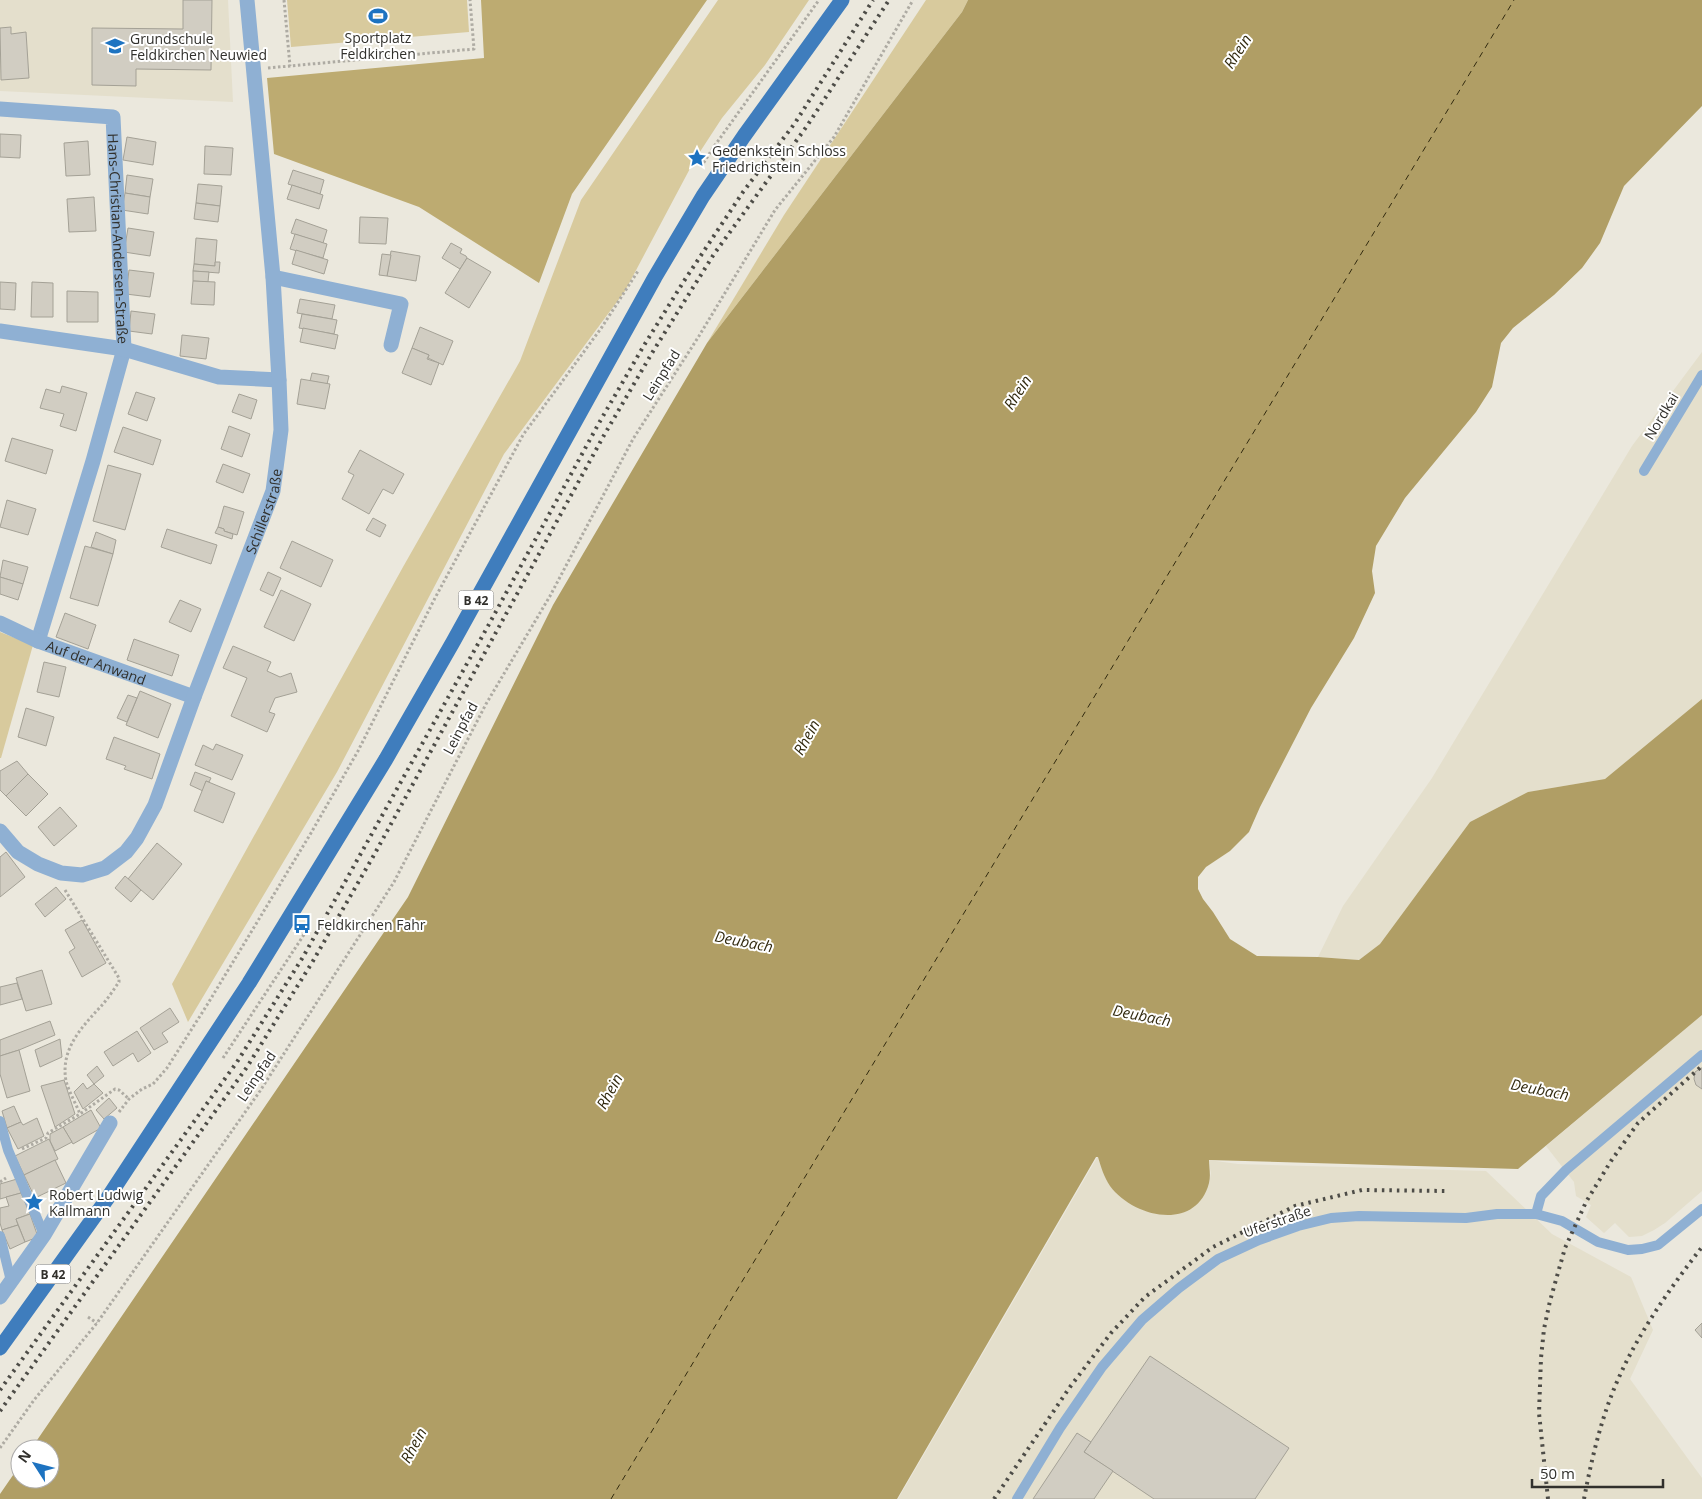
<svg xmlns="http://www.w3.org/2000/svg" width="1702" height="1499" font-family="'Open Sans',sans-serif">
	<rect width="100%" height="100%" fill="#ebe8dd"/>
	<!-- built -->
	<g fill="#e4dfcc">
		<path d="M0,0h228l5,102 -233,-11z"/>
		<path d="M1702,352v347l-97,80 -77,13 -58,30 -90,122 -21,16 -41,-3 25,-51 89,-128 200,-332z"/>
		<path d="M1702,1015v176l-37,32 -11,7 -12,6 -13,1 -14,-14 -11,10 -18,-16 5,-12 -15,-9 -2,-14 -28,-36z"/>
		<path d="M1098,1156l111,27 2,-10 -3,-13 30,4 248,7 66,63 79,43 22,53 -23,49 72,99v21h-804z"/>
	</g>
	<!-- green -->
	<g fill="#d8ca9d">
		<path d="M287,0h180l2,32 -178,15z"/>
		<path d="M718,0h91l-44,65 -43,53 -28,43 -69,130 -121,163 -167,318 -149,250 -16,-38 231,-417 117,-206 61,-161z"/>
		<path d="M926,0h42l-6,12 -255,331 77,-128z"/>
		<path d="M0,632l33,13 -32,113h-1z"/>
	</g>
	<!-- forest -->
	<path fill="#bdab71" d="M481,0h226l-135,194 -33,89 -120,-76 -145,-53 -7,-76 217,-20z"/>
	<!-- water -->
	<path fill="#b09e65" d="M968,0h734v106l-78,80 -24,57 -18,25 -28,27 -41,33 -12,15 -9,44 -16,25 -71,86 -29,48 -4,25 3,22 -21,45 -43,70 -51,99 -11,25 -19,19 -24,16 -8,10v12l5,10 10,13 17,27 27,17 61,1 41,3 21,-16 90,-122 58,-30 77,-13 97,-80v316l-184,154 -309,-9c0,7 2,15 0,23 -13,49 -75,35 -99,3 -6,-9 -9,-19 -12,-29h-2l-199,342h-897v-5l20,-29v14h30v-30h-19l377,-552 145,-292 154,-262 255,-331z"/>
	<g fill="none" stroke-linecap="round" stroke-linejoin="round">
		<!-- ferry -->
		<path stroke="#322a0f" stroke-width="1" stroke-dasharray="6 5" stroke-linecap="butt" d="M611,1499l903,-1499"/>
	</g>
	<!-- building -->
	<g fill="#d1cdc2" stroke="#a4a196">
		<path d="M183,0h29l-1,70 -75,-1v17l-44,-1v-57l91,1z"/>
		<path d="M11,27v7l15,-2 3,46 -28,2 -1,-52z"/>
		<path d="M0,134l21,1 -1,23 -20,-1z"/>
		<path d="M127,137l29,5 -3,23 -30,-5z"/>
		<path d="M88,141l2,34 -24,1 -2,-33z"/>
		<path d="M205,146l28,2 -2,27 -27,-1z"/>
		<path d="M293,170l31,10 -4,14 -32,-10z"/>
		<path d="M127,175l26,4 -3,18 -25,-4z"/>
		<path d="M198,184l24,2 -2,20 -24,-3z"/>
		<path d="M292,185l31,10 -4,14 -32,-10z"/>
		<path d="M125,193l25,4 -2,17 -26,-4z"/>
		<path d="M94,197l2,34 -27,1 -2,-33z"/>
		<path d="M196,203l24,3 -2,16 -24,-3z"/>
		<path d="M360,217l28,1 -2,26 -27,-1z"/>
		<path d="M296,219l31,11 -4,13 -32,-10z"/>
		<path d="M128,228l26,4 -4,24 -26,-4z"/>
		<path d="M295,234l32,10 -4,14 -33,-9z"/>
		<path d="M196,238l21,2 -2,26 -21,-2z"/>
		<path d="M451,243l11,6 -2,4 6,3 1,2 -7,11 -18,-11z"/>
		<path d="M296,250l32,10 -4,14 -32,-10z"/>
		<path d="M391,251l29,5 -4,25 -29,-5z"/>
		<path d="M382,254l9,1 -4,21 -8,-1z"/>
		<path d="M467,258l24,14 -22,36 -24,-15z"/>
		<path d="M215,262h5l-1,11 -26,-2 1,-7 21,2z"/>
		<path d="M129,270l25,3 -4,24 -24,-3z"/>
		<path d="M193,271l16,1 -1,10 -15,-1z"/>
		<path d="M193,281l22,1 -1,23 -23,-1z"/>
		<path d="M0,282l16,1 -1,27 -15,-1z"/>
		<path d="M32,282l21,1v34h-22z"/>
		<path d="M67,291l31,1v30h-31z"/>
		<path d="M300,299l35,6 -3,14 -35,-6z"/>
		<path d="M131,311l24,3 -3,20 -23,-3z"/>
		<path d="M302,314l35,6 -3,14 -35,-6z"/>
		<path d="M420,327l33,14 -10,24 -15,-7 1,-3 -17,-7z"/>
		<path d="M303,328l35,7 -3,14 -35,-7z"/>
		<path d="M182,335l27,3 -3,21 -26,-3z"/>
		<path d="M412,348l17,7 -2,4 12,4 -8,22 -29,-12z"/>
		<path d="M312,373l17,3 -2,8 -17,-3z"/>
		<path d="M301,379l29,5 -5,25 -28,-5z"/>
		<path d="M62,386l25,7 -11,38 -16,-5 4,-12 -24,-6 6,-19 14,4z"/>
		<path d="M136,392l19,6 -8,23 -19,-7z"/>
		<path d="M239,394l18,6 -6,19 -19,-7z"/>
		<path d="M229,426l21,8 -8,23 -21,-8z"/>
		<path d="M123,427l38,13 -8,25 -39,-13z"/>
		<path d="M12,438l41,12 -7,24 -41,-13z"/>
		<path d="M360,450l44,24 -11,20 -10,-5 -14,25 -27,-15 12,-24 -6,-3z"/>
		<path d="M223,464l27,10 -7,19 -27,-11z"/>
		<path d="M108,465l33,9 -16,56 -32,-9z"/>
		<path d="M7,500l29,9 -8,26 -28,-8z"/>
		<path d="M224,506l20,6 -7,23 -13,-4v-2l-6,-2z"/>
		<path d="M373,518l13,7 -6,12 -14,-7z"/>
		<path d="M218,527l6,2v2l9,3 -1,5 -17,-6z"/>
		<path d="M167,529l50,16 -6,19 -50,-17z"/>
		<path d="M96,532l20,8 -3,14 -22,-7z"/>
		<path d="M292,541l41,19 -12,27 -41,-19z"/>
		<path d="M85,546l28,8 -15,52 -28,-8z"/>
		<path d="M3,560l25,7 -5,17 -23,-7z"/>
		<path d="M268,572l13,6 -8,18 -13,-6z"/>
		<path d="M0,577l23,7 -5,16 -18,-6z"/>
		<path d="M281,590l30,14 -17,37 -30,-14z"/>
		<path d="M180,600l21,9 -10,23 -22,-10z"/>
		<path d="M65,613l31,12 -8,24 -32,-12z"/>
		<path d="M134,639l45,16 -7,21 -45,-16z"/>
		<path d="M233,646l38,16 -4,9 13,6 11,-4 6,19 -22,6 -6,14 6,2 -8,18 -36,-16 16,-38 -24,-10z"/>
		<path d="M44,662l22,5 -7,30 -22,-5z"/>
		<path d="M140,691l31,13 -13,34 -32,-13z"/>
		<path d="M128,695l9,3 -10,24 -10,-4z"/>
		<path d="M26,708l28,9 -8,29 -28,-9z"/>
		<path d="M114,737l46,17 -8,25 -28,-10 2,-3 -20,-7z"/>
		<path d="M216,744l27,11 -11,25 -37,-15 8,-20 10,5z"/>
		<path d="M17,761l11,13 -22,22 -6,-6v-19z"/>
		<path d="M195,772l16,6 -2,4 -3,-1 -3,10 -13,-6z"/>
		<path d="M28,774l20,20 -22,22 -20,-20z"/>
		<path d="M206,781l29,12 -12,30 -29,-12z"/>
		<path d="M60,807l17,19 -23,20 -16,-19z"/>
		<path d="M157,843l25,21 -29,36 -25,-21z"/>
		<path d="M6,852l19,25 -25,20v-40z"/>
		<path d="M125,876l16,14 -10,12 -16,-14z"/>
		<path d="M56,887l10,12 -21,18 -10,-13z"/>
		<path d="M82,920l24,43 -24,14 -13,-25 6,-4 -10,-18z"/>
		<path d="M42,970l10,34 -26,7 -10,-33z"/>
		<path d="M17,983l5,16 -22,6v-18z"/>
		<path d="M170,1008l9,14 -17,11 6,9 -14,8 -14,-22z"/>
		<path d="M50,1021l5,14 -36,15 -19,6v-16z"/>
		<path d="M137,1031l14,22 -13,9 -5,-9 -20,13 -9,-14z"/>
		<path d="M60,1039l2,18 -22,10 -5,-17z"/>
		<path d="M19,1050l11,41 -23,7 -7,-24v-18z"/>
		<path d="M97,1066l7,10 -10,8 -7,-9z"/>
		<path d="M1701,1068h1v21l-6,-4 -2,-6 1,-7z"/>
		<path d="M64,1080l11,34 -20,13 -14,-41z"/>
		<path d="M83,1083l4,6 7,-5 9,9 -20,16 -9,-17z"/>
		<path d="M109,1098l8,10 -13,11 -8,-9z"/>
		<path d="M14,1106l7,16 -14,6 -5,-17z"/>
		<path d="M91,1110l10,18 -28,16 -10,-17z"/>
		<path d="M37,1118l7,18 -26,13 -11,-21 14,-6 2,3z"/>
		<path d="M63,1127l9,15 -17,9 -5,-10v-7z"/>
		<path d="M49,1139l9,20 -34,16 -9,-19z"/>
		<path d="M55,1160l11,23 -31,15 -11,-23z"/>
		<path d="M17,1179l4,14 -21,6v-15z"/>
		<path d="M21,1193l9,21 -14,5 2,6 -16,5 -2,-7v-15l9,-2 -3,-9z"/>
		<path d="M30,1214l8,23 -13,5 -9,-23z"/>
		<path d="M18,1225l7,17 -15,7 -8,-19z"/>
		<path d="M1702,1323v15l-7,-8z"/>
		<path d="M1150,1356l139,92 -34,51h-101l-70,-47z"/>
		<path d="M1077,1433l14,9 -7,10 29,19 -19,28h-61z"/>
	</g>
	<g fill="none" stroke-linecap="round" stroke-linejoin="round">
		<!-- path -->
		<g stroke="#aeaba3" stroke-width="3" stroke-dasharray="2.5 2.5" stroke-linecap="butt">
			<path d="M284,0l6,66"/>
			<path d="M268,68l206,-19 -4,-49"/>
			<path d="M701,167l12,-19 106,-148"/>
			<path d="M65,890l54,88v4c-5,7 -10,15 -16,22 -20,22 -43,44 -37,77 3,11 10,23 14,33"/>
			<path d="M223,1058l86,-131 -4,-6"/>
			<path d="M119,1112l10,-13 13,-10 11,-5 14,-16 40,-63 104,-172 47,-82 77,-153 88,-163 79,-108 36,-56"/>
			<path d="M22,1149l24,-11 2,-5 32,-19 35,-25 4,1 10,9"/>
			<path d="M0,1182l6,-4"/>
			<path d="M88,1317l9,6"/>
			<path d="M0,1448l34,-48 63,-77 163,-232 134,-209 92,-178 64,-108 83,-157 66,-103 76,-126 59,-73 79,-137"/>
		</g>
		<!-- lane -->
		<g stroke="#8fb0d3" stroke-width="10">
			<path d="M1644,471l58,-96"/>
			<path d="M0,1121l8,29 36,85"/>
			<path d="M1536,1214l5,-18 25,-26 136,-115"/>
			<path d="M0,1236l11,45"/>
			<path d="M1017,1499l43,-71 42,-61 40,-47 37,-32 39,-29 41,-19 39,-14 33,-8 28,-2 107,2 31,-4h39l26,7 36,21 30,8 14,-1 16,-4 44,-36"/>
		</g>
		<!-- street -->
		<g stroke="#8fb0d3" stroke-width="15">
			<path id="s1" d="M0,109l113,8 11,232 -31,112 -55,180"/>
			<path d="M273,277l128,27 -10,41"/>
			<path d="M0,331l124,18 95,28 60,3"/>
			<path id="s2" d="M0,623l38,18 156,56"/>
			<path id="s3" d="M0,831l18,21 20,12 23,9 21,2 23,-7 21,-16 11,-14 18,-33 39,-108 79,-206 8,-61 -2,-50 -6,-103 -26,-277"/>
			<path d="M0,1297l44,-62 66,-112"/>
		</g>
		<!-- primary -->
		<path stroke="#3f7dbd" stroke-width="15" d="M0,1348l107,-149 142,-216 137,-224 67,-117 202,-365 48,-81 41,-60 98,-136"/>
		<!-- rail -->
		<g stroke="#4d4c47" stroke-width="4" stroke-dasharray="2.5 5" stroke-linecap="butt">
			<path d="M0,1390l237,-328 66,-105 185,-331 111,-203 44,-76 41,-66 59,-89 52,-69 78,-123"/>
			<path d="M0,1411l247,-344 66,-106 61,-106 229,-418 49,-84 62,-99 93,-128 82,-126"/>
			<path d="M994,1499l76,-112 41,-54 34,-36 68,-50 82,-41 67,-16 85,1"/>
			<path d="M1548,1499l-9,-86 2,-55 3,-29 6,-28 15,-53 21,-46 25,-41 27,-38 64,-57"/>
			<path d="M1584,1499c8,-42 18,-85 36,-124 21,-46 51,-88 82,-128"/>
		</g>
	</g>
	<!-- icons -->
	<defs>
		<g id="stadium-bare" transform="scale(1.5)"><path d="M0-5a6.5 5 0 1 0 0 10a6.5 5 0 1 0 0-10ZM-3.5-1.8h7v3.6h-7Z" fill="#1d73c1" stroke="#fff" stroke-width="2.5" paint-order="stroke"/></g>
		<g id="school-bare" transform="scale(1.5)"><path d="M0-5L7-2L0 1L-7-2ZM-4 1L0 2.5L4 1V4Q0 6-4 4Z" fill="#1d73c1" stroke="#fff" stroke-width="2.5" paint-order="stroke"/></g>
		<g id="sight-bare" transform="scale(1.5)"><path d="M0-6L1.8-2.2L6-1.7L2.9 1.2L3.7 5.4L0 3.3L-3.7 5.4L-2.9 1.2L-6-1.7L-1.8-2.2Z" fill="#1d73c1" stroke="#fff" stroke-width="2.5" paint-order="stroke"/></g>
		<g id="bus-bare" transform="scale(1.5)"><path d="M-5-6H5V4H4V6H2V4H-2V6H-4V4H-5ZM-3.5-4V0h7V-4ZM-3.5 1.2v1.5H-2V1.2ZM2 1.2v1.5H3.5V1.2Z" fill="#1d73c1" stroke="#fff" stroke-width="2.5" paint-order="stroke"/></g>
	</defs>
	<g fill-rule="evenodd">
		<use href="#stadium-bare" x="378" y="16"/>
		<use href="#school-bare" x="115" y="46"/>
		<use href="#sight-bare" x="697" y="158"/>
		<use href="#bus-bare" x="302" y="924"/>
		<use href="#sight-bare" x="34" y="1202"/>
	</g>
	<g text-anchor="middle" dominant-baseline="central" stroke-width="4" stroke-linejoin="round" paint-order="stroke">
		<!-- shield labels -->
		<g fill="#fff" stroke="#6f6e6b" stroke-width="1">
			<rect x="458.5" y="590.5" width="35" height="19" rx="4"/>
			<rect x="35.5" y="1264.5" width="35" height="19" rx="4"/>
		</g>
		<g font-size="12" font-weight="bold" fill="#31302c">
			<text x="476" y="600">B 42</text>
			<text x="53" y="1274">B 42</text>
		</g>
		<!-- poi labels -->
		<g font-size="14" fill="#31302c" stroke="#fff" text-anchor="start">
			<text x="378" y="37" text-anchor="middle">Sportplatz<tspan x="378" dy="16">Feldkirchen</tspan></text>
			<text x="130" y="38">Grundschule<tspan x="130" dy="16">Feldkirchen Neuwied</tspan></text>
			<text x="712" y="150">Gedenkstein Schloss<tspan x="712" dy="16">Friedrichstein</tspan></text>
			<text x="317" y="924">Feldkirchen Fahr</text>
			<text x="49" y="1194">Robert Ludwig<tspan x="49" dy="16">Kallmann</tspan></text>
		</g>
		<!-- street labels -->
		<g font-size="14" fill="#31302c" stroke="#fff">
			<text stroke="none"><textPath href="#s1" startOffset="235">Hans-Christian-Andersen-Straße</textPath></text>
			<text transform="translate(661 375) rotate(-58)">Leinpfad</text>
			<text transform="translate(1661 416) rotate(-59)">Nordkai</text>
			<text stroke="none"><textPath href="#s3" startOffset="516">Schillerstraße</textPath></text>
			<text stroke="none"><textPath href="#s2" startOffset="104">Auf der Anwand</textPath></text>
			<text transform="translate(460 728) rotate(-62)">Leinpfad</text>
			<text transform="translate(256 1076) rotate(-56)">Leinpfad</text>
			<text transform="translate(1277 1221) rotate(-19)">Uferstraße</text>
		</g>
		<!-- water labels -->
		<g font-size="15" font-style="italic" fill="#322a0f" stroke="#fff">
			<text transform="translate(1237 51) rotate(-57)">Rhein</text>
			<text transform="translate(1017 392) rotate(-57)">Rhein</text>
			<text transform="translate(806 737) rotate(-61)">Rhein</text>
			<text transform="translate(744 941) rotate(11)">Deubach</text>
			<text transform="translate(1142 1015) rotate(11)">Deubach</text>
			<text transform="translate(1540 1089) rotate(11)">Deubach</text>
			<text transform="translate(609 1091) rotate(-61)">Rhein</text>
			<text transform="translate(413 1445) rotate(-61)">Rhein</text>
		</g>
	</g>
	<!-- north arrow -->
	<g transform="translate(35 1464) rotate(306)"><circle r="24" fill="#ffffff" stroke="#adacab"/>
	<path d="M0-4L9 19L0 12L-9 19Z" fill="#1d73c1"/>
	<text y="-8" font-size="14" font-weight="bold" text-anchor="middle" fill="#31302c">N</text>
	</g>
	<!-- scale -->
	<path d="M1532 1479v8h131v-8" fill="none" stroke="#31302c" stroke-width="2.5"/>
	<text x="1540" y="1479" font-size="15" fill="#31302c" stroke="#ffffff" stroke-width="4" paint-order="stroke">50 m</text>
</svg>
